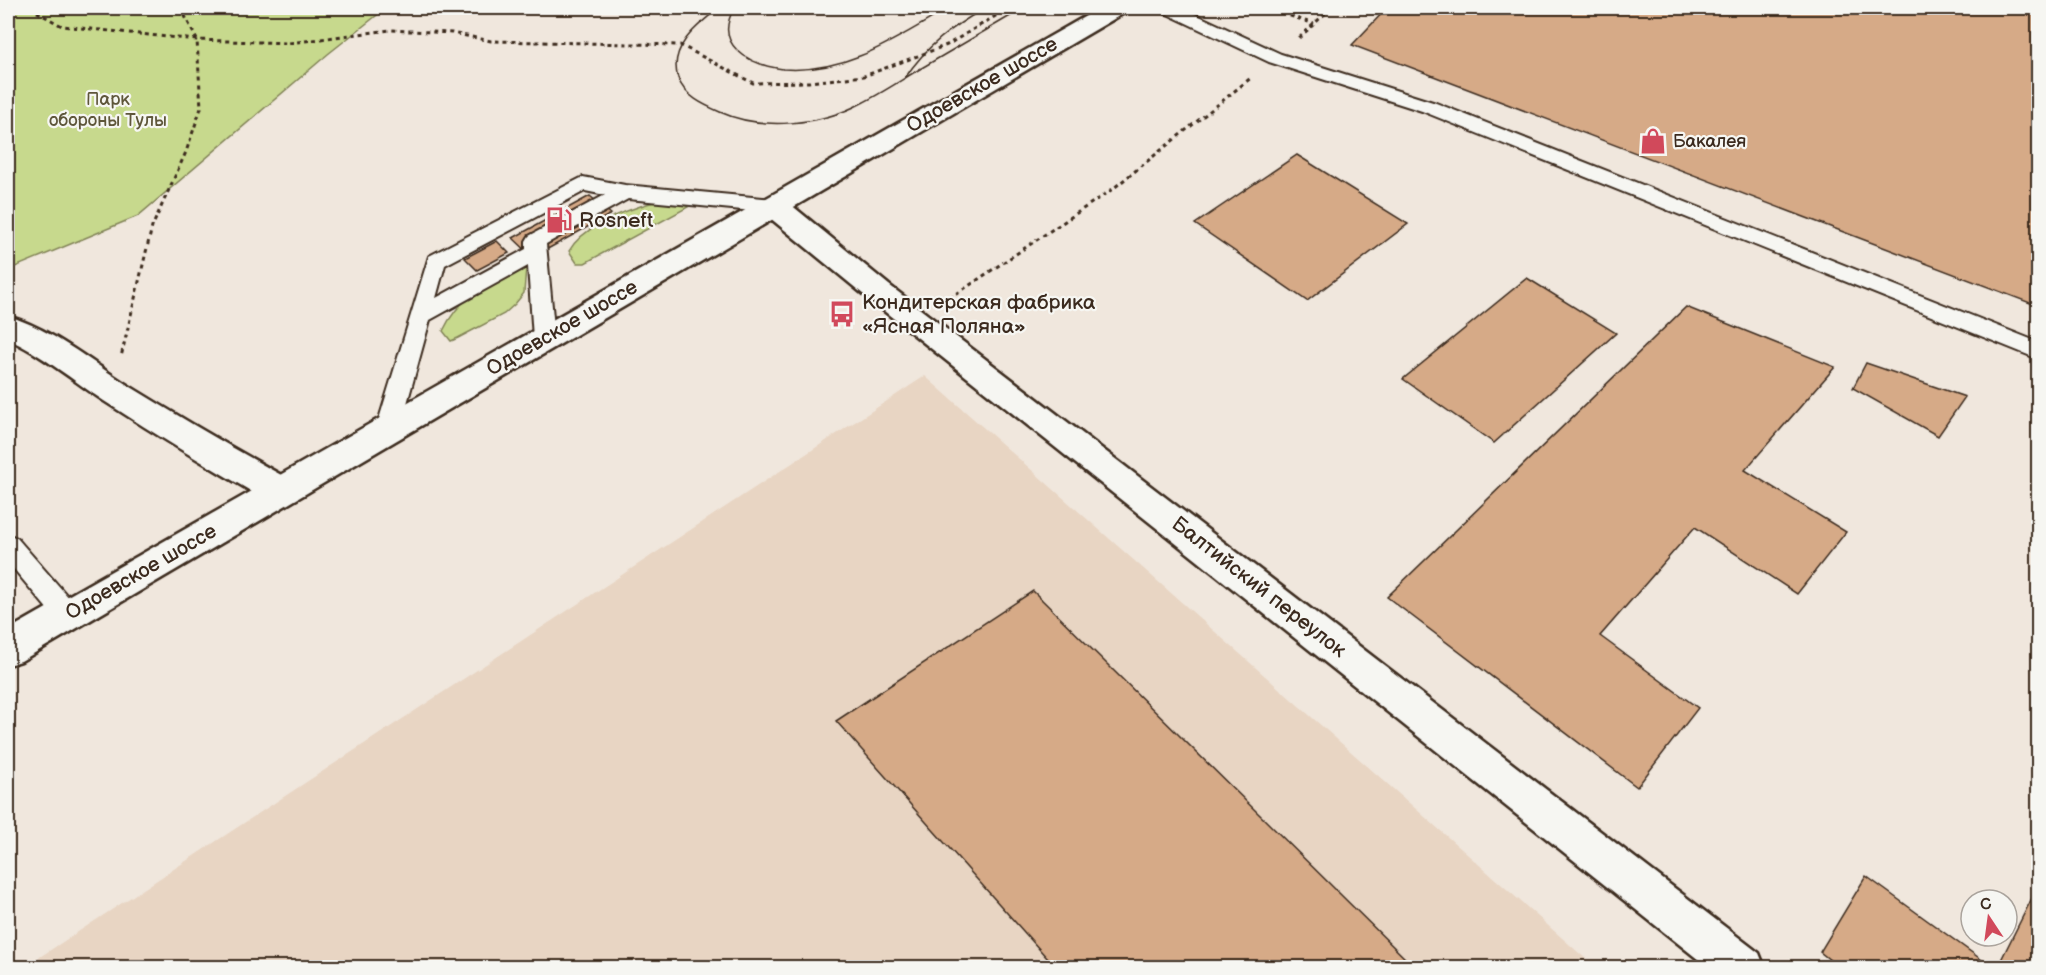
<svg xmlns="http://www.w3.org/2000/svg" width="2046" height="975" font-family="'Balsamiq Sans',sans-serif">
	<rect width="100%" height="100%" fill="#f0e7dd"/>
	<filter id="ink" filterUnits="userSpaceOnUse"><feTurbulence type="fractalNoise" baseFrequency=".0167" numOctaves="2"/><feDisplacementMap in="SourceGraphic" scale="12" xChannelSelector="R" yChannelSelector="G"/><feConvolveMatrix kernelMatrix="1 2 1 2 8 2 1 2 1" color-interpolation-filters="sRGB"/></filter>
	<g filter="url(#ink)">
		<!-- built -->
		<path fill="#e8d5c3" d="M925,376l670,591 -1572,1z"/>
		<!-- green -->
		<g fill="#c7d98d" stroke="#818256" stroke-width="1.5">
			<path d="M8,8h378l-58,46 -190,162 -130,54z"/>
			<path d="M660,200h18l10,7 -103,56h-8l-8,-12c15,-27 63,-43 91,-51z"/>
			<path d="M526,267l-2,26 -9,11 -11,10 -46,24 -7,3 -8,-10c19,-40 46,-46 83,-64z"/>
		</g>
		<!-- building -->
		<g fill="#d6aa87" stroke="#3b2a1e" stroke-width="1.5">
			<path d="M1387,8h651v298l-686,-261z"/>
			<path d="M1297,155l111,69 -101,77 -112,-77z"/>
			<path d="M590,196l21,18 -78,43 -20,-19z"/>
			<path d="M497,241l12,12 -32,17 -12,-12z"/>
			<path d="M1527,278l89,55 -122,110 -91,-64z"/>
			<path d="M1686,307l149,60 -90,103 101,62 -49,62 -102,-67 -95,109 98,72 -61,79 -250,-190z"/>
			<path d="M1866,363l99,34 -27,39 -85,-48z"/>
			<path d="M1033,591l382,377h-359l-220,-247z"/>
			<path d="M1866,876l127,92h-153l-20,-16z"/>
			<path d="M2038,886v82h-41z"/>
		</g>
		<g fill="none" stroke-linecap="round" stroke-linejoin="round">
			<!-- service casing -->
			<g stroke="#3b2a1e" stroke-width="4">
				<g id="service">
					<path d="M1161,8h21l99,46 155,49 602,239v17l-616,-248 -153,-49 -106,-50z"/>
					<path d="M583,177l42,8 149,14 7,2 3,5 -3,5 -7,2 -146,-14 -82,45 9,94 -3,6 -8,2 -8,-2 -3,-6 -5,-72 -98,54 -30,109 -4,6 -8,3 -8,-3 -4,-6 53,-173zM585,191l20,4 -76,41 -3,5v8l-90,49 9,-33z"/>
					<path d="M8,534l9,4 60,69 4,8 -4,8 -9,3 -9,-3 -51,-61z"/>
				</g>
			</g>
			<!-- minor casing -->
			<g stroke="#3b2a1e" stroke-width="5">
				<g id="minor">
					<path d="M774,197l10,2 105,86 870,668 6,15h-56l-840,-669 -105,-86 -4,-7 4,-7z"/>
					<path d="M8,316c45,14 79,43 118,68 55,34 110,66 166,97l5,10 -5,10 -12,4 -12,-4c-56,-32 -110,-65 -164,-100 -32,-21 -61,-46 -96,-62z"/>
				</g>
			</g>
			<!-- primary casing -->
			<g stroke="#3b2a1e" stroke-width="5">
				<path id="primary" d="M1100,8h28l-4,5 -1103,648 -13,4v-35z"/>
			</g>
			<!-- path -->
			<g stroke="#3b2a1e" stroke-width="3" stroke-dasharray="4 4" stroke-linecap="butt">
				<path d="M30,8l32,18 135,14 4,68 -15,44 -34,75 -31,130"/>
				<path d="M181,8l16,32 92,3 101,-13 62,3 39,8 189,4 73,38 56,-1 55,-6 83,-31 62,-37"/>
				<path d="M1267,8l47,16"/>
				<path d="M1299,38l32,-30"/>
				<path d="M943,303l171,-115 138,-111"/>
			</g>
			<!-- service -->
			<use href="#service" fill="#f6f6f2" fill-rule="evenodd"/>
			<!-- minor -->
			<use href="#minor" fill="#f6f6f2" fill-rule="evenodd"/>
			<!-- primary -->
			<use href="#primary" fill="#f6f6f2" fill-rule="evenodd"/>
			<!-- tram -->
			<g stroke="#3b2a1e" stroke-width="1.5">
				<path d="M719,8c-21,17 -51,39 -41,70 6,18 26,27 42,34 42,19 101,13 142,-9 22,-11 42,-25 63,-37 33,-19 66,-39 99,-58"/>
				<path d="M734,8c-8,15 -10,29 3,42 12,12 30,17 46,19 63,5 114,-31 166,-61"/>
				<path d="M905,78c21,-32 47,-51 80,-70"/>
			</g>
		</g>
	</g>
	<!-- icons -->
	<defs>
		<g id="shop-bare" transform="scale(2.07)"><path d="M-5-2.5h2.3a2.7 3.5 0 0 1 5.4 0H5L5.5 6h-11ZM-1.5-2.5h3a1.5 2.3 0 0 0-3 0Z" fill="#d1495b" stroke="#f6f6f2" stroke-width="2.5" paint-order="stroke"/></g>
		<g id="fuel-bare" transform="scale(2.07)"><path d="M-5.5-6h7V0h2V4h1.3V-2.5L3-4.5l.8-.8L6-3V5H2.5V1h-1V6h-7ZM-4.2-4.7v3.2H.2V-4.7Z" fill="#d1495b" stroke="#f6f6f2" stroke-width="2.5" paint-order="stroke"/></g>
		<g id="bus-bare" transform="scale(2.07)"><path d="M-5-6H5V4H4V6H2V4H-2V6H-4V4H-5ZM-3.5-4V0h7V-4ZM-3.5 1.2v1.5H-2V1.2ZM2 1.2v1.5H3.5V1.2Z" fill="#d1495b" stroke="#f6f6f2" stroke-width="2.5" paint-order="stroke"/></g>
	</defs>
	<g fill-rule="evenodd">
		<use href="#shop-bare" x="1653" y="141"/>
		<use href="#fuel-bare" x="559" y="220"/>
		<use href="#bus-bare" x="842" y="314"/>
	</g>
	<g text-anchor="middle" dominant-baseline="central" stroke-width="4.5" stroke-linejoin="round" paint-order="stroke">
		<!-- far-park labels -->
		<g font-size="18" fill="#5e563a" stroke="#f6f6f2">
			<text x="108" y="99">Парк<tspan x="108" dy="21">обороны Тулы</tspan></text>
		</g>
		<!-- far-poi labels -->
		<g font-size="18" fill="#3b2a1e" stroke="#f6f6f2" text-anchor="start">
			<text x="1673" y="141">Бакалея</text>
		</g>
		<!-- street labels -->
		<g font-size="21" fill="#3b2a1e" stroke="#f6f6f2">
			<text transform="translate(982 85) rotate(-30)">Одоевское шоссе</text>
			<text transform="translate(562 328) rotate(-30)">Одоевское шоссе</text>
			<text transform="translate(141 572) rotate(-30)">Одоевское шоссе</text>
			<text transform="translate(1259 587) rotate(38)">Балтийский переулок</text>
		</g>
		<!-- poi labels -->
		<g font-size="21" fill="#3b2a1e" stroke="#f6f6f2" text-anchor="start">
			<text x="579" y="220">Rosneft</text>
			<text x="862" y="302">Кондитерская фабрика<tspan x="862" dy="24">«Ясная Поляна»</tspan></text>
		</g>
	</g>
	<!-- margin -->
	<rect width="2046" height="975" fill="none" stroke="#f6f6f2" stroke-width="30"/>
	<rect x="15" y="15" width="2016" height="945" fill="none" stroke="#3b2a1e" stroke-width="2" filter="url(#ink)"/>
	<!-- north arrow -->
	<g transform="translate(1989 918) rotate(347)"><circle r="28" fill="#f6f6f2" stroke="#aba49d" stroke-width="1.5"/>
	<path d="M0-4.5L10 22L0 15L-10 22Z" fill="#d1495b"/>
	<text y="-9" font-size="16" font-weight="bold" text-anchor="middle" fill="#3b2a1e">С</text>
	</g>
</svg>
